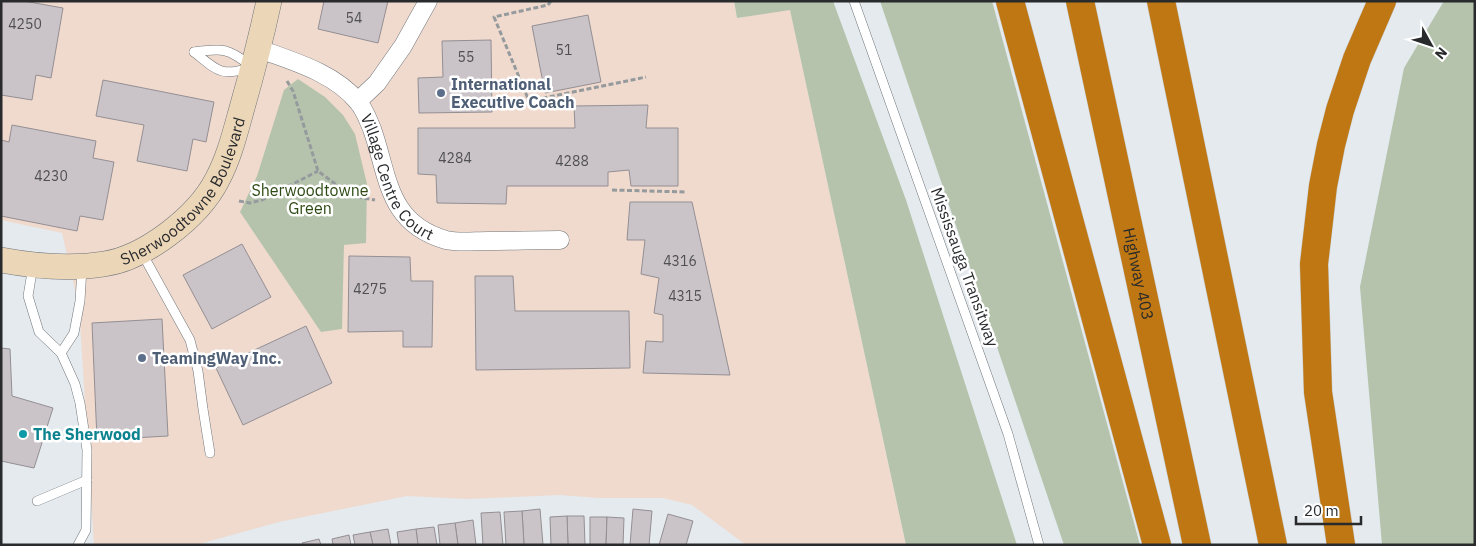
<svg xmlns="http://www.w3.org/2000/svg" width="1476" height="546" font-family="'IBM Plex Sans',sans-serif">
	<rect width="100%" height="100%" fill="#e4eaee"/>
	<!-- commercial -->
	<path fill="#f0dace" d="M1,1h733l3,17 53,-9 116,536h-160l-54,-40 -29,-7h-64l-39,-3 -94,4 -59,-3 -128,26 -83,23h-102l-15,-238 -17,-74 -61,-13z"/>
	<!-- green -->
	<g fill="#b5c3ac">
		<path d="M734,1h99l73,199 111,345h-111l-116,-535 -53,8z"/>
		<path d="M880,1h112l148,544h-76z"/>
		<path d="M1444,1h31v544h-93l-22,-258 44,-219z"/>
		<path d="M298,79l27,18 18,18 12,19 12,50 -1,59 -22,2 -2,84 -21,3 -81,-120 17,-36 27,-86z"/>
	</g>
	<!-- building -->
	<g fill="#cac4c9" stroke="#948f93">
		<path d="M1,1h23l39,7 -12,70 -15,-3 -4,25 -31,-5z"/>
		<path d="M324,1h64l-10,42 -60,-14z"/>
		<path d="M588,15l13,67 -56,11 -13,-67z"/>
		<path d="M491,40l1,72 -73,1 -1,-35 25,-1 -1,-36z"/>
		<path d="M103,80l111,22 -8,40 -13,-3 -6,32 -50,-10 7,-36 -48,-9z"/>
		<path d="M648,105l-2,23h32v58h-47l-2,-16 -21,2v14h-101l-1,18 -69,-1 -1,-28 -18,-1v-46h157l-1,-22z"/>
		<path d="M12,125l84,16 -3,17 21,4 -11,58 -23,-4 -3,15 -76,-15v-76l8,2z"/>
		<path d="M630,202h62l38,173 -87,-2 3,-32 17,1v-27l-9,-2 5,-35 -18,-4 4,-34h-18z"/>
		<path d="M242,244l29,53 -59,32 -29,-54z"/>
		<path d="M349,256l61,1 1,24h22l-1,66h-29v-16l-55,1z"/>
		<path d="M475,276h38l2,35h114l1,57 -154,2z"/>
		<path d="M162,319l6,117 -71,4 -5,-117z"/>
		<path d="M306,326l26,57 -89,42 -27,-57z"/>
		<path d="M1,348l9,1 2,47 41,12 -19,60 -33,-7z"/>
		<path d="M540,509l3,36h-19l-2,-34z"/>
		<path d="M633,509l19,2 -3,34h-19z"/>
		<path d="M522,511l2,34h-18l-2,-33z"/>
		<path d="M500,512l3,33h-20l-2,-32z"/>
		<path d="M668,514l25,7 -7,24h-27z"/>
		<path d="M567,516h17l1,29h-17z"/>
		<path d="M567,516l1,29h-17l-1,-28z"/>
		<path d="M590,517h17l-1,28h-16z"/>
		<path d="M607,517l17,1 -1,27h-17z"/>
		<path d="M473,520l3,25h-18l-3,-22z"/>
		<path d="M455,523l3,22h-18l-2,-20z"/>
		<path d="M434,527l3,18h-19l-2,-16z"/>
		<path d="M388,529l3,16h-18l-3,-13z"/>
		<path d="M416,529l2,16h-19l-2,-13z"/>
		<path d="M370,532l3,13h-18l-2,-10z"/>
		<path d="M349,535l2,10h-18l-1,-6z"/>
		<path d="M319,539l2,6h-18l-1,-2z"/>
	</g>
	<g fill="none" stroke-linecap="round" stroke-linejoin="round">
		<!-- lane casing -->
		<g stroke="#71767a" stroke-width="10">
			<g id="lane">
				<path d="M854,1l154,433 31,111"/>
				<path d="M194,52c23,18 26,25 55,16"/>
				<path d="M194,52c29,-4 34,-4 57,14"/>
				<path d="M142,253l48,87 8,31 5,38 7,44"/>
				<path d="M33,266l-5,30 11,36 22,21 13,-20 6,-32 2,-33"/>
				<path d="M61,353l14,31 5,19 7,47 -1,80 -8,15"/>
				<path d="M37,501l50,-21"/>
			</g>
		</g>
		<!-- street casing -->
		<g stroke="#71767a" stroke-width="19">
			<g id="street">
				<path id="s1" d="M259,49c33,12 76,24 99,53 7,8 10,18 14,27 17,48 15,94 74,111 12,3 28,1 42,1 24,0 48,-1 72,-1"/>
				<path d="M358,101l19,-18 26,-37 25,-45"/>
			</g>
		</g>
		<!-- secondary casing -->
		<g stroke="#71767a" stroke-width="26">
			<g id="secondary">
				<path id="s2" d="M1,260c32,6 71,9 103,4 41,-6 94,-47 113,-84 12,-22 18,-47 25,-72 10,-35 19,-70 27,-107"/>
			</g>
		</g>
		<!-- highway casing -->
		<g stroke="#c7c8c8" stroke-width="29">
			<g id="highway">
				<path d="M1010,1l147,544"/>
				<path id="s3" d="M1080,1l117,544"/>
				<path d="M1161,1l112,544"/>
				<path d="M1341,545l-23,-153 -4,-128 9,-78 8,-41 9,-35 17,-51 25,-58"/>
			</g>
		</g>
		<!-- path -->
		<g stroke="#959a9d" stroke-width="3" stroke-dasharray="5 2.5" stroke-linecap="butt">
			<path d="M551,1l-3,4 -54,12 35,84 117,-24"/>
			<path d="M287,81l6,10 25,80 20,15 19,11 18,3"/>
			<path d="M612,190l74,2"/>
			<path d="M239,201l11,2 12,-3 56,-29"/>
		</g>
		<!-- lane -->
		<use href="#lane" stroke="#fff" stroke-width="9"/>
		<!-- street -->
		<use href="#street" stroke="#fff" stroke-width="18"/>
		<!-- secondary -->
		<use href="#secondary" stroke="#ecd6b8" stroke-width="25"/>
		<!-- highway -->
		<use href="#highway" stroke="#bf7713" stroke-width="28"/>
	</g>
	<!-- markers -->
	<g fill="#5c6f8a" stroke="#fff" stroke-width="2">
		<circle cx="441" cy="93" r="5"/>
		<circle cx="142" cy="358" r="5"/>
	</g>
	<circle fill="#0f9aa8" stroke="#fff" stroke-width="2" cx="23" cy="434" r="5"/>
	<g text-anchor="middle" dominant-baseline="central" stroke-width="5" stroke-linejoin="round" paint-order="stroke">
		<!-- number labels -->
		<g font-size="14" fill="#505053">
			<text x="354" y="18">54</text>
			<text x="25" y="24">4250</text>
			<text x="564" y="50">51</text>
			<text x="466" y="57">55</text>
			<text x="455" y="158">4284</text>
			<text x="572" y="161">4288</text>
			<text x="51" y="176">4230</text>
			<text x="680" y="261">4316</text>
			<text x="370" y="289">4275</text>
			<text x="685" y="296">4315</text>
		</g>
		<!-- service labels -->
		<g font-size="16" font-weight="bold" fill="#4e5e75" stroke="#fff" text-anchor="start">
			<text x="451" y="84">International<tspan x="451" dy="18">Executive Coach</tspan></text>
			<text x="152" y="358">TeamingWay Inc.</text>
		</g>
		<!-- street labels -->
		<g font-size="16" fill="#282a2c" stroke="#fff">
			<text stroke="none"><textPath href="#s1" startOffset="200">Village Centre Court</textPath></text>
			<text stroke="none"><textPath href="#s2" startOffset="218">Sherwoodtowne Boulevard</textPath></text>
			<text transform="translate(965 267) rotate(70)">Mississauga Transitway</text>
			<text stroke="none"><textPath href="#s3" startOffset="279">Highway 403</textPath></text>
		</g>
		<!-- park labels -->
		<g font-size="16" fill="#2f4b15" stroke="#fff">
			<text x="310" y="190">Sherwoodtowne<tspan x="310" dy="18">Green</tspan></text>
		</g>
		<!-- culture labels -->
		<g font-size="16" font-weight="bold" fill="#0d838f" stroke="#fff" text-anchor="start">
			<text x="33" y="434">The Sherwood</text>
		</g>
	</g>
	<!-- border -->
	<rect width="1476" height="546" fill="none" stroke="#282a2c" stroke-width="5"/>
	<!-- north arrow -->
	<g transform="translate(1431 45) rotate(130)" stroke="#ffffff" stroke-width="4" paint-order="stroke">
	<path d="M0-4L9 19L0 12L-9 19Z" fill="#282a2c"/>
	<text y="-8" font-size="14" font-weight="bold" text-anchor="middle" fill="#282a2c">N</text>
	</g>
	<!-- scale -->
	<path d="M1296 516v8h65v-8" fill="none" stroke="#282a2c" stroke-width="2.5"/>
	<text x="1304" y="516" font-size="15" fill="#282a2c" stroke="#ffffff" stroke-width="4" paint-order="stroke">20 m</text>
</svg>
